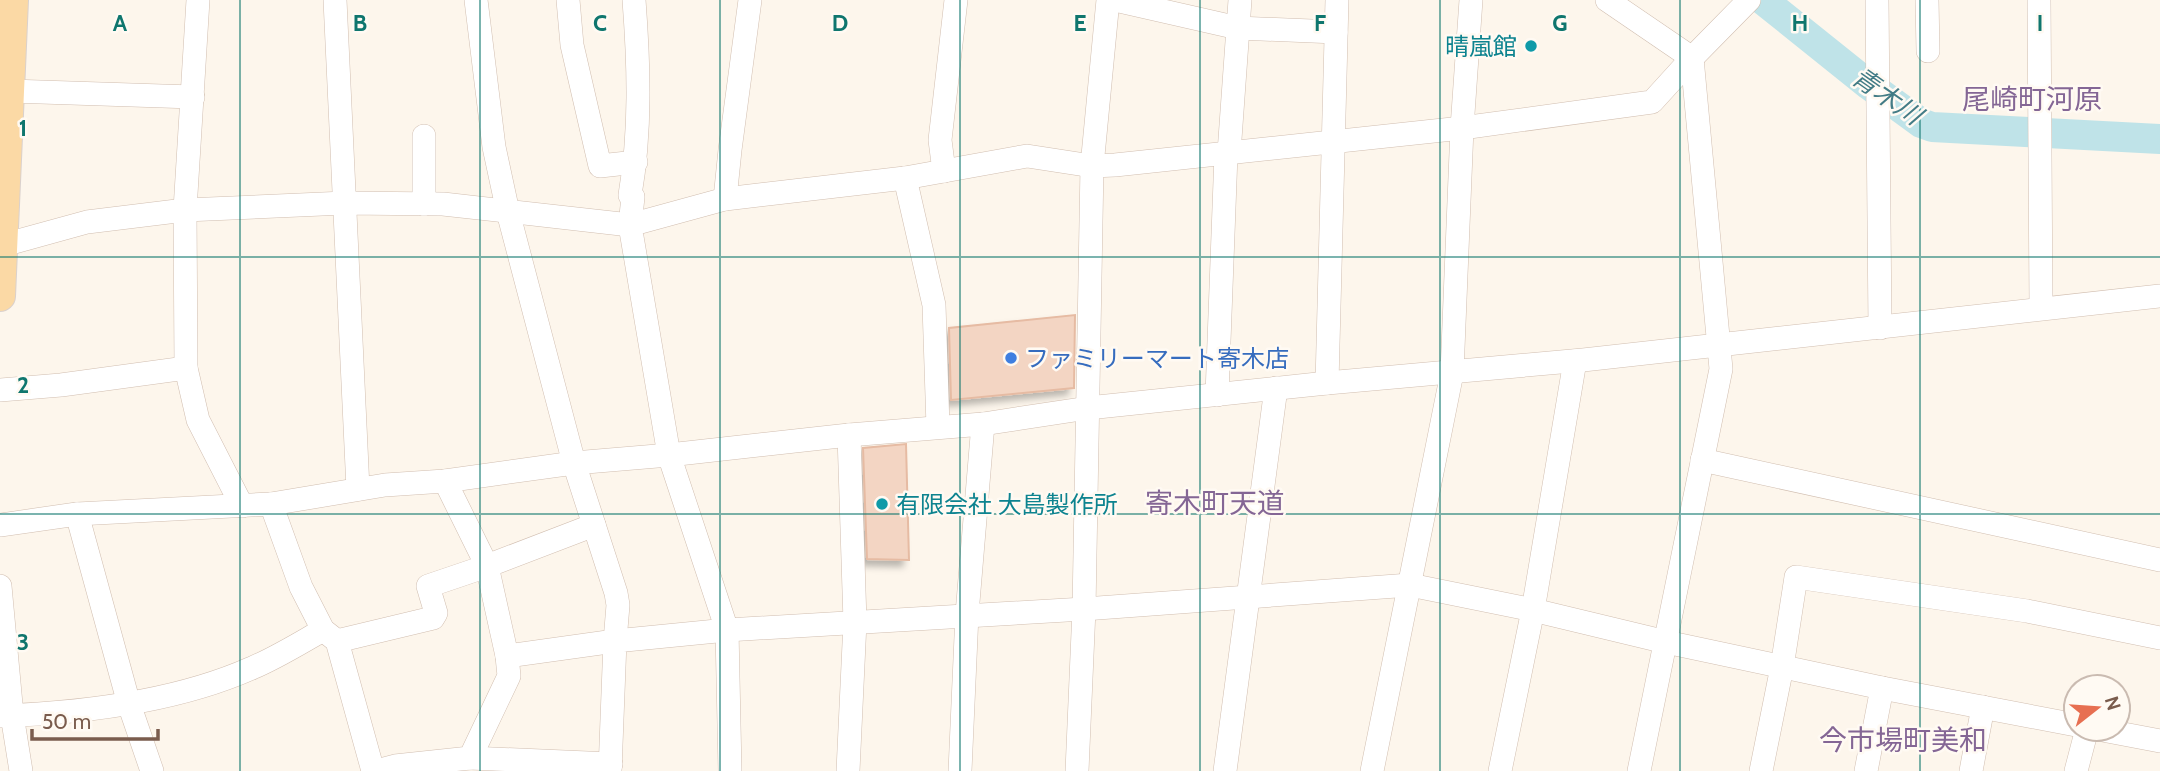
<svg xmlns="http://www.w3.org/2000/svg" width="2160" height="771" font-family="Cabin,'Noto Sans JP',sans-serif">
	<defs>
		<filter id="shadow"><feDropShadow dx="-6" dy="6" stdDeviation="3.5" flood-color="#0004"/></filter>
	</defs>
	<rect width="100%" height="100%" fill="#fdf6ec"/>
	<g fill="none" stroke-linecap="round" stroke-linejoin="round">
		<!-- river -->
		<path stroke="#bfe3e8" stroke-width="30" d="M1763,0l106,85 52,38 11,4 228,12"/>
	</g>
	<!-- building -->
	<g fill="#f3d5c3" stroke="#e6bba3" stroke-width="2" filter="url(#shadow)">
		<path d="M1075,315l-1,73 -123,12 -2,-72z"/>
		<path d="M906,444l3,116 -42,-1 -4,-111z"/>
	</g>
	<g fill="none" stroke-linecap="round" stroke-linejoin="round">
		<!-- minor casing -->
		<g stroke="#d1beb0" stroke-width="24">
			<g id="minor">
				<path d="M198,0l-13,210 1,158 12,52 44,86"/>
				<path d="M335,0l23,489"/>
				<path d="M476,0l18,147 14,65 66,251 42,130 2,12 -3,36 -108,15"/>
				<path d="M568,0l4,45 28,121 36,-4"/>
				<path d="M1115,0l123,28 98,4"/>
				<path d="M1607,0l85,58 29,311 -82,402"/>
				<path d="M1877,0l3,328"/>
				<path d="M1927,0l1,51"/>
				<path d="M2039,0l2,307"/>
				<path d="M10,91l183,6"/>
				<path d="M424,136v68"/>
				<path d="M1229,153l11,-153"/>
				<path d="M944,171l-4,-31 16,-140"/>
				<path d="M905,178l29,127 4,122"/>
				<path d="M725,199l5,-49 20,-150"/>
				<path d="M0,246l87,-24 98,-12 160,-7 98,1 187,21 3,-28 -3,-2c11,-64 9,-130 4,-195"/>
				<path d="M1327,383l10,-383"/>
				<path d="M0,390l61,-5 125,-17"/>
				<path d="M1217,395l9,-241"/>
				<path d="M1702,460l458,100"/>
				<path d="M271,504l30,83 22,43 14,11 36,130"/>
				<path d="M77,514l52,190 23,67"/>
				<path d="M0,525l77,-11 194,-10 114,-19 60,-4 129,-18 95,-8 180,-20 134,-11 105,-16 239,-25 256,-23 577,-64"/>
				<path d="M0,586l12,129 9,56"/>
				<path d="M337,641l96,-23 3,-5 -8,-27 59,-20 107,-41"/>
				<path d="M0,716c81,-3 178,-15 252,-48 24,-10 48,-25 71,-38"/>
				<path d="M2097,729l63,12"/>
				<path d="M470,758l141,6"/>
				<path d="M376,771l19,-5 75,-8 39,-82 -2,-20 -20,-90 -42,-85"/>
				<path d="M610,771l5,-130 112,-11 357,-21 326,-24 123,25 133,32 216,46 194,37"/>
				<path d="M730,771l-3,-141 -58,-175 -39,-230 95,-26 180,-21 122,-22 65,10 23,-1 347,-37 190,-26 40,-44 57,-58"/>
				<path d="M848,771l7,-149 -6,-187"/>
				<path d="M960,771l7,-157 16,-190"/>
				<path d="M1077,771l7,-162 8,-443 16,-166"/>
				<path d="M1225,771l51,-383"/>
				<path d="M1372,771l80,-398 10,-245 9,-128"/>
				<path d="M1500,771l33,-161 42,-249"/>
				<path d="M1761,771l21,-104 14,-90 231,34 133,27"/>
				<path d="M1866,771l16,-83"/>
				<path d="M1971,771l12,-64"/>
				<path d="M2076,771l11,-42"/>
			</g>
		</g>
		<!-- major casing -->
		<g stroke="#dad1cd" stroke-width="32">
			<path id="major" d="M0,296l13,-296"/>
		</g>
		<!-- minor -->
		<use href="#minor" stroke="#fff" stroke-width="23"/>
		<!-- major -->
		<use href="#major" stroke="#fbd9a5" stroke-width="30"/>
	</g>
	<!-- grid -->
	<path fill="none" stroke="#0f766e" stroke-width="2" stroke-opacity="0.55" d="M240,0v771M480,0v771M720,0v771M960,0v771M1200,0v771M1440,0v771M1680,0v771M1920,0v771M0,257h2160M0,514h2160"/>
	<!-- markers -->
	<g fill="#0f9aa8" stroke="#fffaf3" stroke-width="2.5">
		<circle cx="1531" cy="46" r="7"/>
		<circle cx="882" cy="504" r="7"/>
	</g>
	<circle fill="#3f7fe0" stroke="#fffaf3" stroke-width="2.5" cx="1011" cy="358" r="7"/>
	<g text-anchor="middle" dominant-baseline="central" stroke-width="5" stroke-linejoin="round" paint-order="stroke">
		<!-- culture labels -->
		<g font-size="24" fill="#0d838f" stroke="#fffaf3" text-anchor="end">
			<text x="1517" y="46">晴嵐館</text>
			<text x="896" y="504" text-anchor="start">有限会社 大島製作所</text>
		</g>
		<!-- shop labels -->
		<g font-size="24" fill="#366cbe" stroke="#fffaf3" text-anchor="start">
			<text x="1025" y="358">ファミリーマート寄木店</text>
		</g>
		<!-- water labels -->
		<g font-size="26" font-style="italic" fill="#437c86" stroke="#fffaf3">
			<text transform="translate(1887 96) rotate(35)">青木川</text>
		</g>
		<!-- quarter labels -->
		<g font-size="28" fill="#846695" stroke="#fffaf3">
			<text x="2032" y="99">尾崎町河原</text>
			<text x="1215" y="503">寄木町天道</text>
			<text x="1903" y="740">今市場町美和</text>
		</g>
	</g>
	<g font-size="23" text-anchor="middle" font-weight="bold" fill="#0f766e" stroke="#fffaf3" stroke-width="5" stroke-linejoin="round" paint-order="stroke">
		<text x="120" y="31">A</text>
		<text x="360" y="31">B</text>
		<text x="600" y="31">C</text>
		<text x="840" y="31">D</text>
		<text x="1080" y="31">E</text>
		<text x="1320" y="31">F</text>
		<text x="1560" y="31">G</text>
		<text x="1800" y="31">H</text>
		<text x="2040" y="31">I</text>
		<text x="23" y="136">1</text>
		<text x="23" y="393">2</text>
		<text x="23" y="650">3</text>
	</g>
	<!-- north arrow -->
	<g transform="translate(2097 708) rotate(73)"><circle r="33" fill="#fffaf3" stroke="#cabbb1" stroke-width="2"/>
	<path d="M0-5L12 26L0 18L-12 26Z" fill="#e76f51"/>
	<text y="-10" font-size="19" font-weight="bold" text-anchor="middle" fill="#7a5c4d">N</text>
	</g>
	<!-- scale -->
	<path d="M32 729v10h126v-10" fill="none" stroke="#7a5c4d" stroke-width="3.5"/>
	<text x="42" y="729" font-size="21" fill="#7a5c4d" stroke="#fffaf3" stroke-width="5" paint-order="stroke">50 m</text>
</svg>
